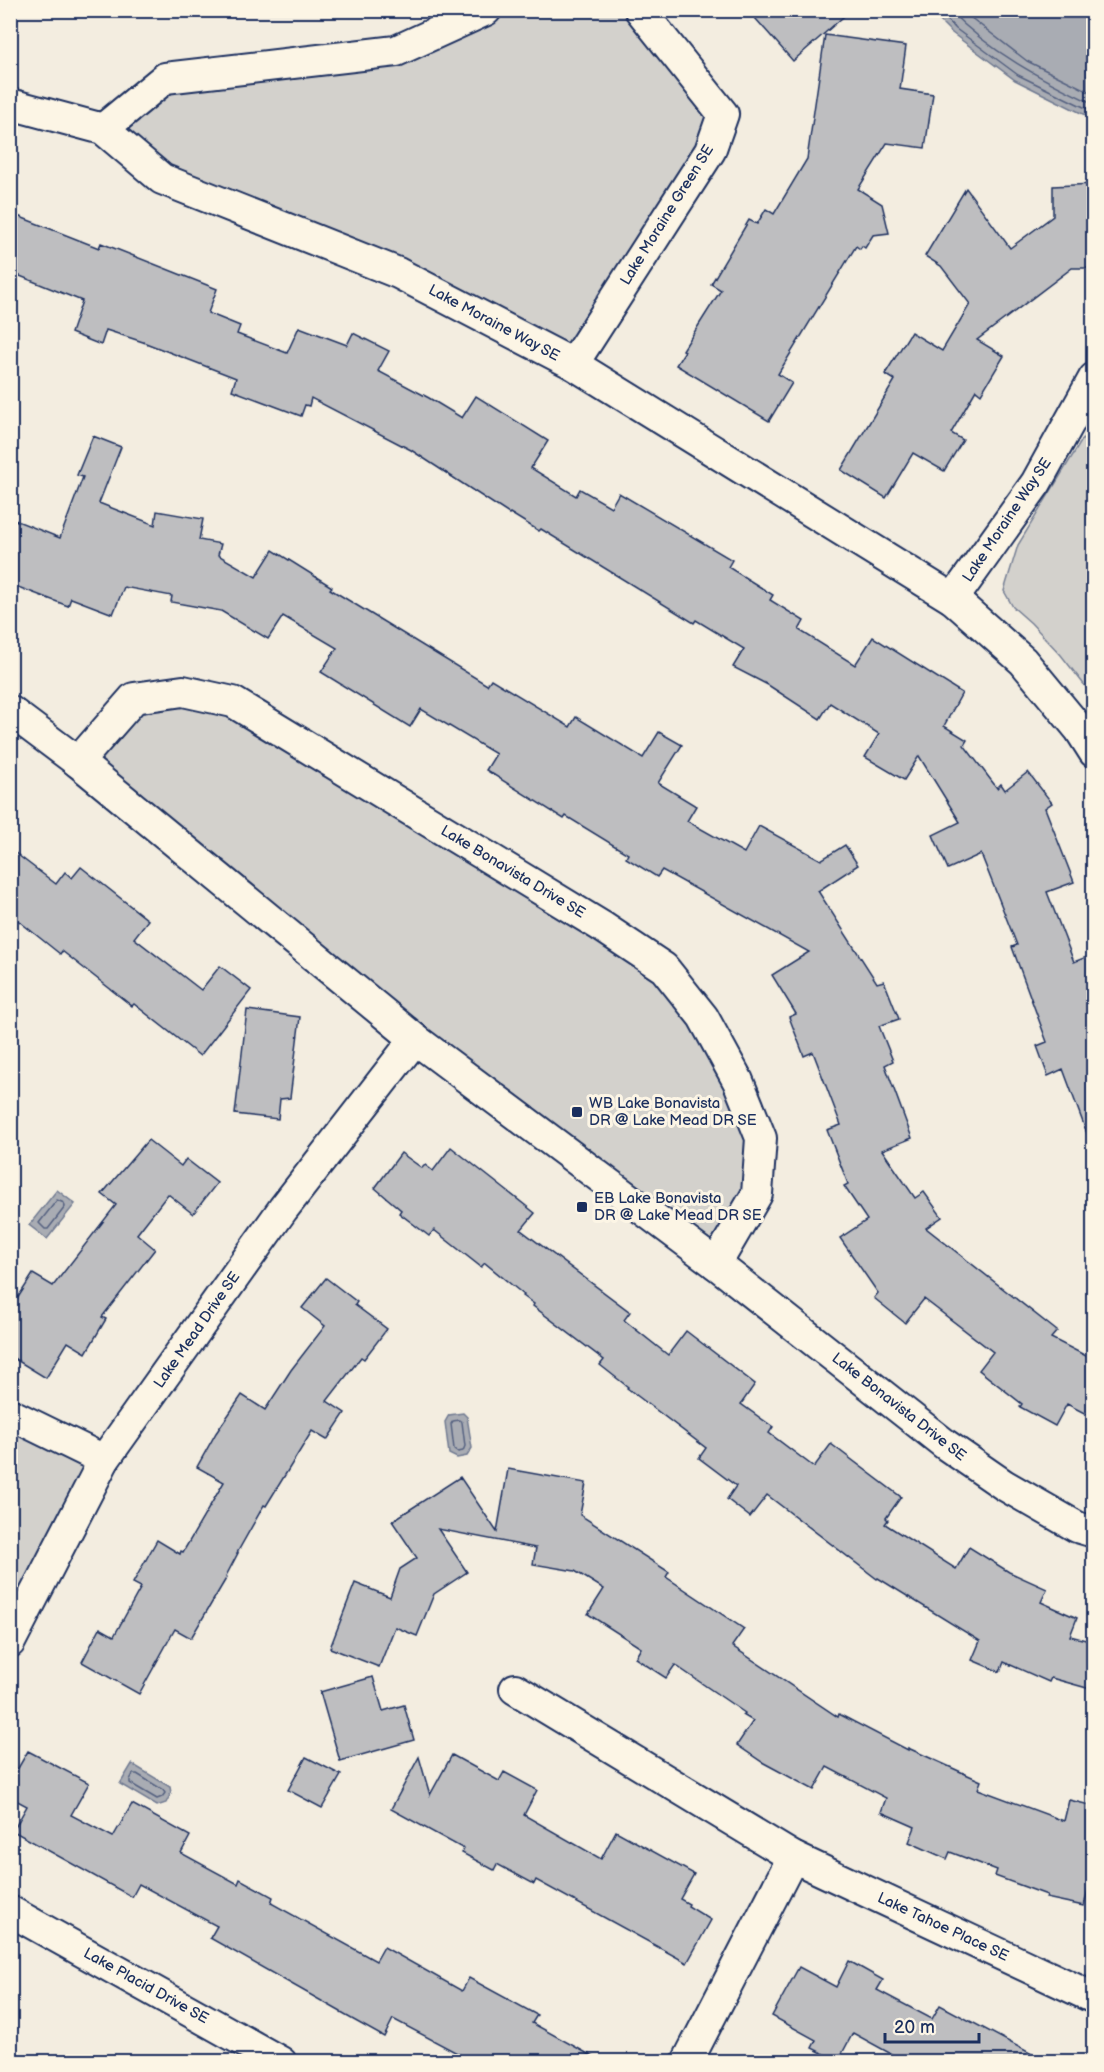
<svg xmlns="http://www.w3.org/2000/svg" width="1104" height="2072" font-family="'Balsamiq Sans',sans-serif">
	<rect width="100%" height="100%" fill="#f3ede0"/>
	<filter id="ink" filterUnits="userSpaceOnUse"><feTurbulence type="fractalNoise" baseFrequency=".0167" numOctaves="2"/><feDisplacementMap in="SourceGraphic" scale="12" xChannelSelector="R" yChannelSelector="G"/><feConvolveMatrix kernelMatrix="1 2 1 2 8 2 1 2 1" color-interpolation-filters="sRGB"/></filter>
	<g filter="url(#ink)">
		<!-- green -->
		<g fill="#d3d1cc" stroke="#778095" stroke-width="1.5">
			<path d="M486,10l154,1 83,103 -150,250 -411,-185 -59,-50 62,-51 231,-27z"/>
			<path d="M1093,422v274l-32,-41 -30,-32 -18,-16 -9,-16 14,-46z"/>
			<path d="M134,698l99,4 431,266 97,170 -45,126 -638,-502z"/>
			<path d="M11,1414l93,46 -93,182z"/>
		</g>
		<!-- water -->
		<g fill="#a9acb3" stroke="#707a91" stroke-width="1.5">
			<path d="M930,11h163v108l-78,-39 -63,-47z"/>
			<path d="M57,1190l18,14 -28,35 -18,-14z"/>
			<path d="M463,1413l4,4 5,31 -5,8 -10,2 -8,-4 -4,-32 4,-7z"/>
			<path d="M132,1764l38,23 1,6 -5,10 -9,3 -37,-22z"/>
		</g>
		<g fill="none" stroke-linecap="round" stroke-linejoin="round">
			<!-- shore -->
			<g stroke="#546180" stroke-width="1.5">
				<path d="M938,10l18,19 62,46 76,37"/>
				<path d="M949,10c41,42 92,69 145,94"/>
				<path d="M961,10l66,51 67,33"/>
				<path d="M57,1200l7,3 1,4 -17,22h-3l-6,-6z"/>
				<path d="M459,1420l3,2 3,24 -2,5 -5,1 -4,-3 -3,-25 2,-3z"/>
				<path d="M133,1774h4l26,16 2,3 -3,4 -5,2 -27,-16v-3z"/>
			</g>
		</g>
		<!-- building -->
		<g fill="#bebec0" stroke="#1b2f5e" stroke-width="1.5">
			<path d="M748,10h103l-58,51z"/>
			<path d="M825,35l81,11 -6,43 33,5 -8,54 -38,-5 -29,46 24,15 7,29 -16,2 -8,13 -3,-2 -2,3 -4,-3 -78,128 14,9 -23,38 -93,-56 9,-14 -2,-1 38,-60 -10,-6 38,-64 8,4 9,-15 8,5 33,-55z"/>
			<path d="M1094,184v84h-22l-95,72 27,16 -23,38 -5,-4 -25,43 12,7 -19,31 -31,-18 -27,45 -45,-28 54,-90 -10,-6 26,-42 31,19 28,-47 -29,-38 -16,-10 41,-68 44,60 43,-32v-30z"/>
			<path d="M10,213l89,35 2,-5 116,46 -9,24 32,13 -3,8 50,19 12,-26 48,18 6,-12 36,18 -11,20 51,27 33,20 14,-22 72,45 -17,27 45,28 4,-7 31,18 8,-14 113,67 -4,7 45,28 -3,5 34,21 -5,9 56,35 18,-28 89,56 -18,33 23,14 -3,5 33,43 4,-4 4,6 23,-18 24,31 -7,5 29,74 -27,10 27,70 20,-8v190h-3l-28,-75 -15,7 -11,-30 10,-4 -35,-95 5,-2 -36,-91 -33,15 -15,-34 27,-13 -41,-66 -15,24 -39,-23 14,-23 -49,-31 -10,16 -52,-34 -35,-18 11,-18 -48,-29 -2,3 -153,-94 -2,2 -29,-18 -1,1 -98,-64 -100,-52 -2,8 -4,-1 -4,11 -69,-26 4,-12 -93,-36 -37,-12 -5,15 -30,-12 11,-32 -72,-29z"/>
			<path d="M93,436l28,11 -22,56 56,22 2,-14 46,8 -4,21 22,4 -3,11 38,22 17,-27 59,37 -2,2 157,96 4,-6 79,48 6,-10 67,41 16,-26 23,13 -24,38 38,23 -9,15 57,32 15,-27 62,34 24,-15 13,20 -40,26 59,92 7,-2 15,38 -20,7 14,35 -8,4 27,73 -30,12 33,48 9,-6 18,25 -16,11 131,103 -6,7 43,22v58l-27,-14 -12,22 -35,-19 2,-3 -43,-34 14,-18 -69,-53 -19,24 -31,-25 4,-5 -38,-55 27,-18 -23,-34 4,-2 -21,-54 14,-5 -28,-73 -9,4 -15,-39 7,-3 -24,-39 37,-23 -147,-82 -5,7 -31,-19 2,-4 -62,-38 -2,3 -78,-49 10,-16 -75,-45 -11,18 -89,-55 16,-24 -54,-32 -15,23 -47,-28 -50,-9 1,-6 -48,-9 -11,27 -42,-16 -3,8 -58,-22v-66l50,20 23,-61 -6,-2z"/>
			<path d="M10,849l46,35 9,-12 7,6 9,-11 67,53 -14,18 67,52 19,-24 31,24 -51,66 -66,-52 -2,2 -70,-55 -2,3 -50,-40z"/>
			<path d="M247,1010l53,7 -10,81 -10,1 -2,20 -43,-5z"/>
			<path d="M148,1140l33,26 5,-7 31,24 -24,31 -25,-20 -31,40 18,15 -53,68 4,2 -20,34 -18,-11 -22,36 -36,-22v-46l23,-36 20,12 63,-81 -14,-11z"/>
			<path d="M451,1147l84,66 -14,17 109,82 -6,8 44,35 18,-24 69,53 -14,20 32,23 -4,6 45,34 17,-23 70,53 -15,21 2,2 -3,4 71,45 13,-22 40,25 38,17 -6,13 36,16 -7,18 24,6v48l-43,-12 -2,4 -45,-20 -4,10 -28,-12 8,-19 -102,-63 -1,1 -110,-84 -17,22 -23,-18 9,-13 -37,-28 7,-10 -79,-60 1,-1 -28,-22 4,-5 -71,-54 1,-2 -11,-8 1,-1 -39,-32 -4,4 -47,-37 -5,6 -30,-23 2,-3 -26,-22 26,-35 21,15 3,-3 8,6z"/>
			<path d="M326,1278l31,24 -2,3 32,24 -23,30 -3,-2 -34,44 18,12 -18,27 -15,-9 -46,75 -2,-1 -27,48h1l-12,23 1,1 -36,61 -16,-9 -36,65 -57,-32 18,-34 14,8 27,-49 -8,-4 24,-43 23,14 1,-3 2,1 41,-70 -27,-15 19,-34 26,-38 23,15 26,-40 34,-44 -23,-18z"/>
			<path d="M508,1469l78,14 -6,32 89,57 -3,5 78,52 -12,17 106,71 1,-3 69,36v-2l73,33 -3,8 86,32 5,-21 25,6v86l-6,-2 -4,16 -38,-8 1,-3 -52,-19 2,-6 -47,-18 -3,7 -38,-17 6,-15 -34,-15 5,-14 -59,-31 -13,23 -52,-28 -25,-17 16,-24 -10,-6 2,-2 -70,-48 -9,13 -31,-20 6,-10 -53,-34 16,-25 -29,-18 -42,-7 3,-16 -98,-19 29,43 -33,22 -17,42 -22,-9 -16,40 -49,-19 25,-65 35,14 10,-28 17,-11 -25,-37 68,-44 37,55z"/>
			<path d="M373,1677l10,34 21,-6 10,35 -74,21 -20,-69z"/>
			<path d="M28,1751l61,32 -18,32 42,22 19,-33 58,32 -9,17 57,31 2,-5 33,18 -2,6 105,58 8,-14 78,44 7,-13 68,37 -5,8 69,38h-129l-79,-42 -9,18 -43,-24v-1l-131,-74 7,-12 -78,-42 -7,13 -119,-66 14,-25 -17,-9v-15z"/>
			<path d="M452,1755l47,26 5,-9 33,18 -13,25 77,44 15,-28 78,43 -14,25 9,5 -1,2 23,14 -24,43 -151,-83 -2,4 -37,-20 -3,6 -32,-17 2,-4 -73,-40 28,-52 11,38z"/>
			<path d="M306,1757l35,18 -19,33 -34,-18z"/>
			<path d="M849,1961l34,19 -6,10 55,29 8,-14 105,56h-141l-51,-28 -15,28 -26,-13 4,-8 -44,-24 27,-49 37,20z"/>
		</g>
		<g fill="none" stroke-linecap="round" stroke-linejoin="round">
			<!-- minor casing -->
			<g stroke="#1b2f5e" stroke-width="34">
				<g id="minor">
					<path d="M10,104l93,25 59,50 236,94 175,91 380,235 70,62 57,69 14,22"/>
					<path d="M103,129l62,-51 231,-27 90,-41"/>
					<path d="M573,364l137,-213 13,-37 -83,-104"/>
					<path d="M953,599l83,-116 58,-105"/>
					<path d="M10,711l68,51 337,277 301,225 230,181 58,40 73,42 17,5"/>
					<path d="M78,762l56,-64 49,-7 50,11 368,224 63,42 39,49 35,64 23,57 -4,56 -41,70"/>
					<path d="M10,1414l94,46"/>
					<path d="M10,1642l94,-182 179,-251 132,-170"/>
					<path d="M515,1689l278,168 301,141"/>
					<path d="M10,1911l271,151"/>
					<path d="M687,2062l106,-205"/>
				</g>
			</g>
			<!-- minor -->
			<use href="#minor" stroke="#fcf5e5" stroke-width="30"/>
		</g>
	</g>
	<!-- markers -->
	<g fill="#1b2f5e" stroke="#fcf5e5" stroke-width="2">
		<rect x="571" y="1106" width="12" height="12" rx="3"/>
		<rect x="576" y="1201" width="12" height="12" rx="3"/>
	</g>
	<g text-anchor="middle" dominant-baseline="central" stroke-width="6" stroke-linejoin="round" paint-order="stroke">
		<!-- street labels -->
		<g font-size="15" fill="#1b2f5e" stroke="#fcf5e5">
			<text transform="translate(667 215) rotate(-58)">Lake Moraine Green SE</text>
			<text transform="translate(494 323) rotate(28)">Lake Moraine Way SE</text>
			<text transform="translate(1007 520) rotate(-56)">Lake Moraine Way SE</text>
			<text transform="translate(513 872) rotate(31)">Lake Bonavista Drive SE</text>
			<text transform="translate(197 1330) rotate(-55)">Lake Mead Drive SE</text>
			<text transform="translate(899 1407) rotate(38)">Lake Bonavista Drive SE</text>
			<text transform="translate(943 1927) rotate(25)">Lake Tahoe Place SE</text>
			<text transform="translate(146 1986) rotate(29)">Lake Placid Drive SE</text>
		</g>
		<!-- poi labels -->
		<g font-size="15" fill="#1b2f5e" stroke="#fcf5e5" text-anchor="start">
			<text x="589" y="1103">WB Lake Bonavista<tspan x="589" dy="17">DR @ Lake Mead DR SE</tspan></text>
			<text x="594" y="1198">EB Lake Bonavista<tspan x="594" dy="17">DR @ Lake Mead DR SE</tspan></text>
		</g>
	</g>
	<!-- margin -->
	<rect width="1104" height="2072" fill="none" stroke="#fcf5e5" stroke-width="36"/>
	<rect x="18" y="18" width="1068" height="2036" fill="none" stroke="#1b2f5e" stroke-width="2" filter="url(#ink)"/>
	<!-- scale -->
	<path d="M885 2033v9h94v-9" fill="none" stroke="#1b2f5e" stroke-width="3"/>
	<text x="894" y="2033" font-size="18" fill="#1b2f5e" stroke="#fcf5e5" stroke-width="4.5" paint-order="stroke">20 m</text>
</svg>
